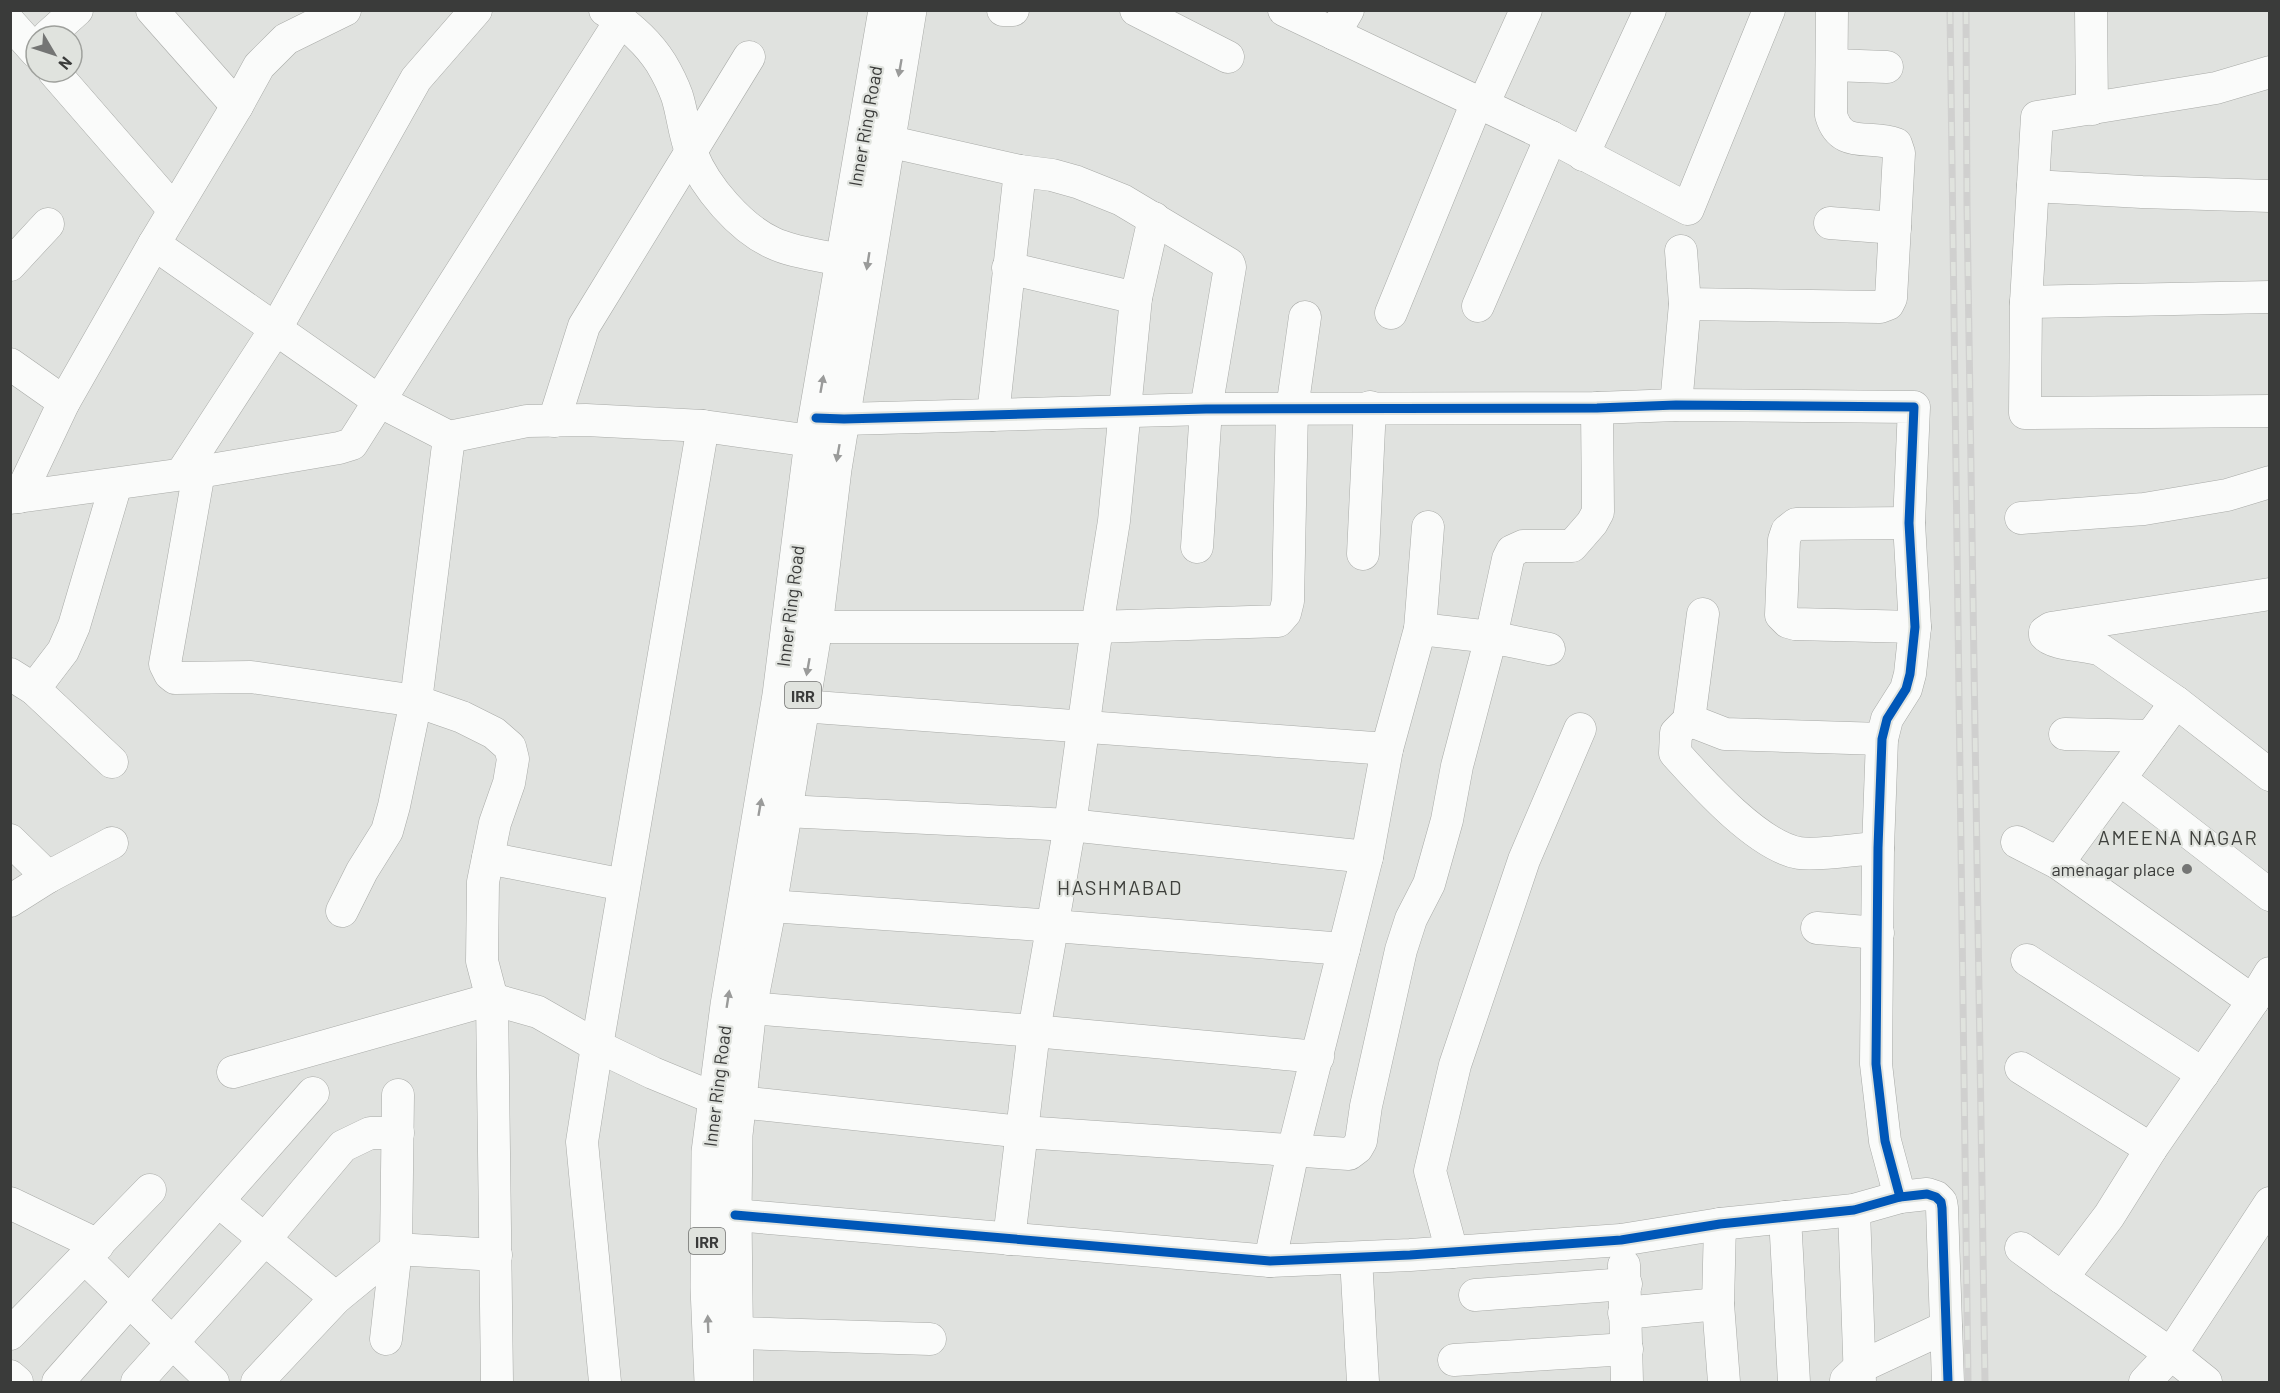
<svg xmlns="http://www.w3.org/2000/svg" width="2280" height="1393" font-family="Barlow,sans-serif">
	<rect width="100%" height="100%" fill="#e0e2df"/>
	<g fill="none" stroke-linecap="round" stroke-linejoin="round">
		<!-- minor casing -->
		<g stroke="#a8aaa7" stroke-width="33">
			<g id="minor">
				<path d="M152,10l85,96"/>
				<path d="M605,10c22,14 42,31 56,53 6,10 12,22 16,33 6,19 7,39 15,58 13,33 48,74 81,89 21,10 48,12 70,18"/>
				<path d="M1003,10h10"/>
				<path d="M1136,10l92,47"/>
				<path d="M1284,10l267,127 137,72 81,-199"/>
				<path d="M2091,10l1,99"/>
				<path d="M10,23l26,29"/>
				<path d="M1334,34l14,-24"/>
				<path d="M48,36l29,-26"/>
				<path d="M1832,65l55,2"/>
				<path d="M54,72l120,138"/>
				<path d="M2270,72l-54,16 -179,29 -11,185 -1,111 245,-2"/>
				<path d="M1483,105l43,-95"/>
				<path d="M887,141l133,30 32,4 25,7 45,18 107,64 1,3 -24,142 -9,138"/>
				<path d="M1583,155l67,-145"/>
				<path d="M2033,186l109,6 128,4"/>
				<path d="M1830,223l65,5"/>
				<path d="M154,244l83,-138 22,-40 27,-27 59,-29"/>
				<path d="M10,265l38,-41"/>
				<path d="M1008,268l128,30"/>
				<path d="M2026,302l244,-5"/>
				<path d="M1685,304l195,3 8,-3 3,-6 8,-145 -3,-9c-27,-10 -55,6 -65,-29l1,-105"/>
				<path d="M1478,306l73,-169"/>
				<path d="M1391,313l86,-211"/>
				<path d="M10,364l54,38"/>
				<path d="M1676,405l9,-101 -4,-53"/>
				<path d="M993,415l27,-244"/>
				<path d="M817,418l27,1 362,-10 391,-1 79,-3 238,2 -5,116 6,104 -5,47 -4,15 -19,30 -5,20 -4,109 -2,216 9,77 15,56"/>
				<path d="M554,421l30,-95 165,-269"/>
				<path d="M199,472l-34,192 5,10 5,4 76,-1 165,24 46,16 32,16 16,14 3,12 -4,24 -14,40 -12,59 -1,79 10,38 5,383"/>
				<path d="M182,473l93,-143 141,-251 60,-69"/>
				<path d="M19,497l45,-95 90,-158 225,157 70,36 78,-16 59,-1 117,6 108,15"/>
				<path d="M10,498l189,-26 140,-24 13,-4 269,-424"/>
				<path d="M2021,518l123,-9 83,-14 43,-13"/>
				<path d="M1909,523l-113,1 -9,7 -3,9 -3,75 7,7 7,2 120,3"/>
				<path d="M1428,527l-8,102 71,8 17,-78 4,-8 11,-5h49l20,-23 6,-11 -1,-104"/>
				<path d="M1363,554l7,-147"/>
				<path d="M2270,594l-219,34 -6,4v3c8,10 42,10 56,15l75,52 94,73"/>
				<path d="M1703,614l-14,106 -13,13 -1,20c27,30 83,93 124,100 19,3 58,-4 79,-5"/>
				<path d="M816,627h281l181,-6 7,-8 3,-12 4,-192 13,-92"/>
				<path d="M10,674l24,15"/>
				<path d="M801,706l586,43"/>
				<path d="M1689,720l36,14 157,5"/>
				<path d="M2065,734l86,2"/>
				<path d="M112,762l-78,-73 29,-38 11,-25 42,-142"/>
				<path d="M2120,779l150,116"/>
				<path d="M785,811l285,14 297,32"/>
				<path d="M10,840l38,37"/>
				<path d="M2017,842l41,21 195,138"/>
				<path d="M488,858l136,27"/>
				<path d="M2058,863l118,-161"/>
				<path d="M10,901l38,-24 64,-34"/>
				<path d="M770,906l284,20 290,23"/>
				<path d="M342,911l20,-40 25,-40 7,-25 22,-105 33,-264"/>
				<path d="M1817,928l61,5"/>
				<path d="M2027,960l176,114"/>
				<path d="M750,1008l284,23 284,26"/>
				<path d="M2021,1068l130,81"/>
				<path d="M233,1072l259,-73 46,13 59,34 56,27 63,26"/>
				<path d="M739,1102l284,30 326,22 8,-6 4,-7 5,-35 35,-156 10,-31 18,-35 18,-64 10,-54 34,-129 58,12"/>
				<path d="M218,1201l118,97"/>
				<path d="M10,1203l88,42"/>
				<path d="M1854,1210l6,172"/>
				<path d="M735,1215l535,46 140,-6 211,-15 99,-16 134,-14 46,-13 27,-3 9,3 5,5 1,6 6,174"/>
				<path d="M1785,1217l9,165"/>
				<path d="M1720,1224l-2,80 6,78"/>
				<path d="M1009,1239l25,-208 36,-206 27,-198 17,-106 22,-223 18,-80"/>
				<path d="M2021,1248l41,30"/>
				<path d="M1452,1252l-22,-81 25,-106 69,-205 56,-131"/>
				<path d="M85,1258l128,124"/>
				<path d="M1356,1258l7,124"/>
				<path d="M1270,1261l23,-110 74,-294 20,-108 33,-120"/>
				<path d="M1624,1265l3,117"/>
				<path d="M1475,1295l151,-11"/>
				<path d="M1624,1313l94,-9"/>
				<path d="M737,1333l193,6"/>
				<path d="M10,1334l140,-144"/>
				<path d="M386,1339l10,-90 2,-154"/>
				<path d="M1454,1360l173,-11"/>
				<path d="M10,1376l7,6"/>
				<path d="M1846,1380l14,-13 86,-40"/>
				<path d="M58,1382l255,-289"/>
				<path d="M137,1382l128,-143 78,-93 27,-13h28"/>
				<path d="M257,1382l79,-84 60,-49 100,6"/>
				<path d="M605,1382l-23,-240 15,-96 106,-620"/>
				<path d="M2145,1382l26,-28 -109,-76 47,-62 42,-67 102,-148 17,-28"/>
				<path d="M2206,1382l-35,-28 99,-151"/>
			</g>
		</g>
		<!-- highway casing -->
		<g stroke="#a8aaa7" stroke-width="34">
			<g id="highway">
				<path d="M711,1382l-4,-95 1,-135 19,-147 52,-310 32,-254 74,-431"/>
				<path d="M737,1382l-2,-167 1,-80 14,-127 20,-102 46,-279 19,-158 75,-459"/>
			</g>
		</g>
		<!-- minor -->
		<use href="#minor" stroke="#fafbfa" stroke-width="32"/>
		<!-- highway -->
		<use href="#highway" stroke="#fafbfa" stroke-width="33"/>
		<!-- rail casing -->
		<g stroke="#d0d0cf" stroke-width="7">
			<g id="rail">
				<path d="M1950,10l18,1372"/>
				<path d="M1966,10l1,196 18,1176"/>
			</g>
		</g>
		<!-- rail -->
		<use href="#rail" stroke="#e0e3de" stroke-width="4.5" stroke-dasharray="14" stroke-linecap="butt"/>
		<!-- cycleway casing -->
		<g stroke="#e0e3de" stroke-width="13">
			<g id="cycleway">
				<path d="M816,418l28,1 362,-10 391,-1 79,-3 238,2 -5,116 6,104 -5,47 -4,15 -19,30 -5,20 -4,109 -2,216 9,77 15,56"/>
				<path d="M735,1215l535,46 140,-6 211,-15 99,-16 134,-14 46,-13 27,-3 9,3 5,5 1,6 6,174"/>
			</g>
		</g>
		<!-- cycleway -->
		<use href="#cycleway" stroke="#0057b8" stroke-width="9"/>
	</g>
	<!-- one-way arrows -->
	<defs><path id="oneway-solid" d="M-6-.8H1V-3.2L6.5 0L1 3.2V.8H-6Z" transform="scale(1.5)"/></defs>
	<g fill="#9a9b9a">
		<use href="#oneway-solid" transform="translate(900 68) rotate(100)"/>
		<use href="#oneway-solid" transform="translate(868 261) rotate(99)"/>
		<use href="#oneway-solid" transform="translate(822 384) rotate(-80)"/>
		<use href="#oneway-solid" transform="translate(838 453) rotate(100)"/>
		<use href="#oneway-solid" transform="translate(808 667) rotate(100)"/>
		<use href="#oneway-solid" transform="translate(760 807) rotate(-80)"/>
		<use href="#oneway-solid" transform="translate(728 999) rotate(-81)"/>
		<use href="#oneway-solid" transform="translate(708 1324) rotate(-92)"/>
	</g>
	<!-- markers -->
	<circle fill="#747574" stroke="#e0e3de" stroke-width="2" cx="2187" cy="869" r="6"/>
	<g text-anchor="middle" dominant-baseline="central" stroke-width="4.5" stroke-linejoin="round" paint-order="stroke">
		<!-- shield labels -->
		<g fill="#e0e3de" stroke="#6c6d6b" stroke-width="1.5">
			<rect x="785" y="682" width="36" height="26" rx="4.5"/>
			<rect x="689" y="1228" width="36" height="26" rx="4.5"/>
		</g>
		<g font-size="16" font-weight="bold" fill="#3a3b3a">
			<text x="803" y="695">IRR</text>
			<text x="707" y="1241">IRR</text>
		</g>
		<!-- street labels -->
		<g font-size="18" fill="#3a3b3a" stroke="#e0e3de">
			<text transform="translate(865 126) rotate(-80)">Inner Ring Road</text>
			<text transform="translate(790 606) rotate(-83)">Inner Ring Road</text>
			<text transform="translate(717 1086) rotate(-83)">Inner Ring Road</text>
		</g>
		<!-- poi labels -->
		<g font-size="18" fill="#3a3b3a" stroke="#e0e3de" text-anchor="end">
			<text x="2175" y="869">amenagar place</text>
		</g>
		<!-- neighbourhood labels -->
		<g font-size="20" letter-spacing="1.5" fill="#3f413d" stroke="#e0e3de">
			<text x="2178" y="837">AMEENA NAGAR</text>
			<text x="1120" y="887">HASHMABAD</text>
		</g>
	</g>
	<!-- border -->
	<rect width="2280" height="1393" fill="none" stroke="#3a3b3a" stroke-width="24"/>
	<!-- north arrow -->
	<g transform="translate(54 54) rotate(129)"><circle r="28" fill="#e0e3de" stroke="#9ea09c" stroke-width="1.5"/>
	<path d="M0-4.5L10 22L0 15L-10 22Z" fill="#747574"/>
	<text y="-9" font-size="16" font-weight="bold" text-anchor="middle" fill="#3a3b3a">N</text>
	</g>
</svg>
